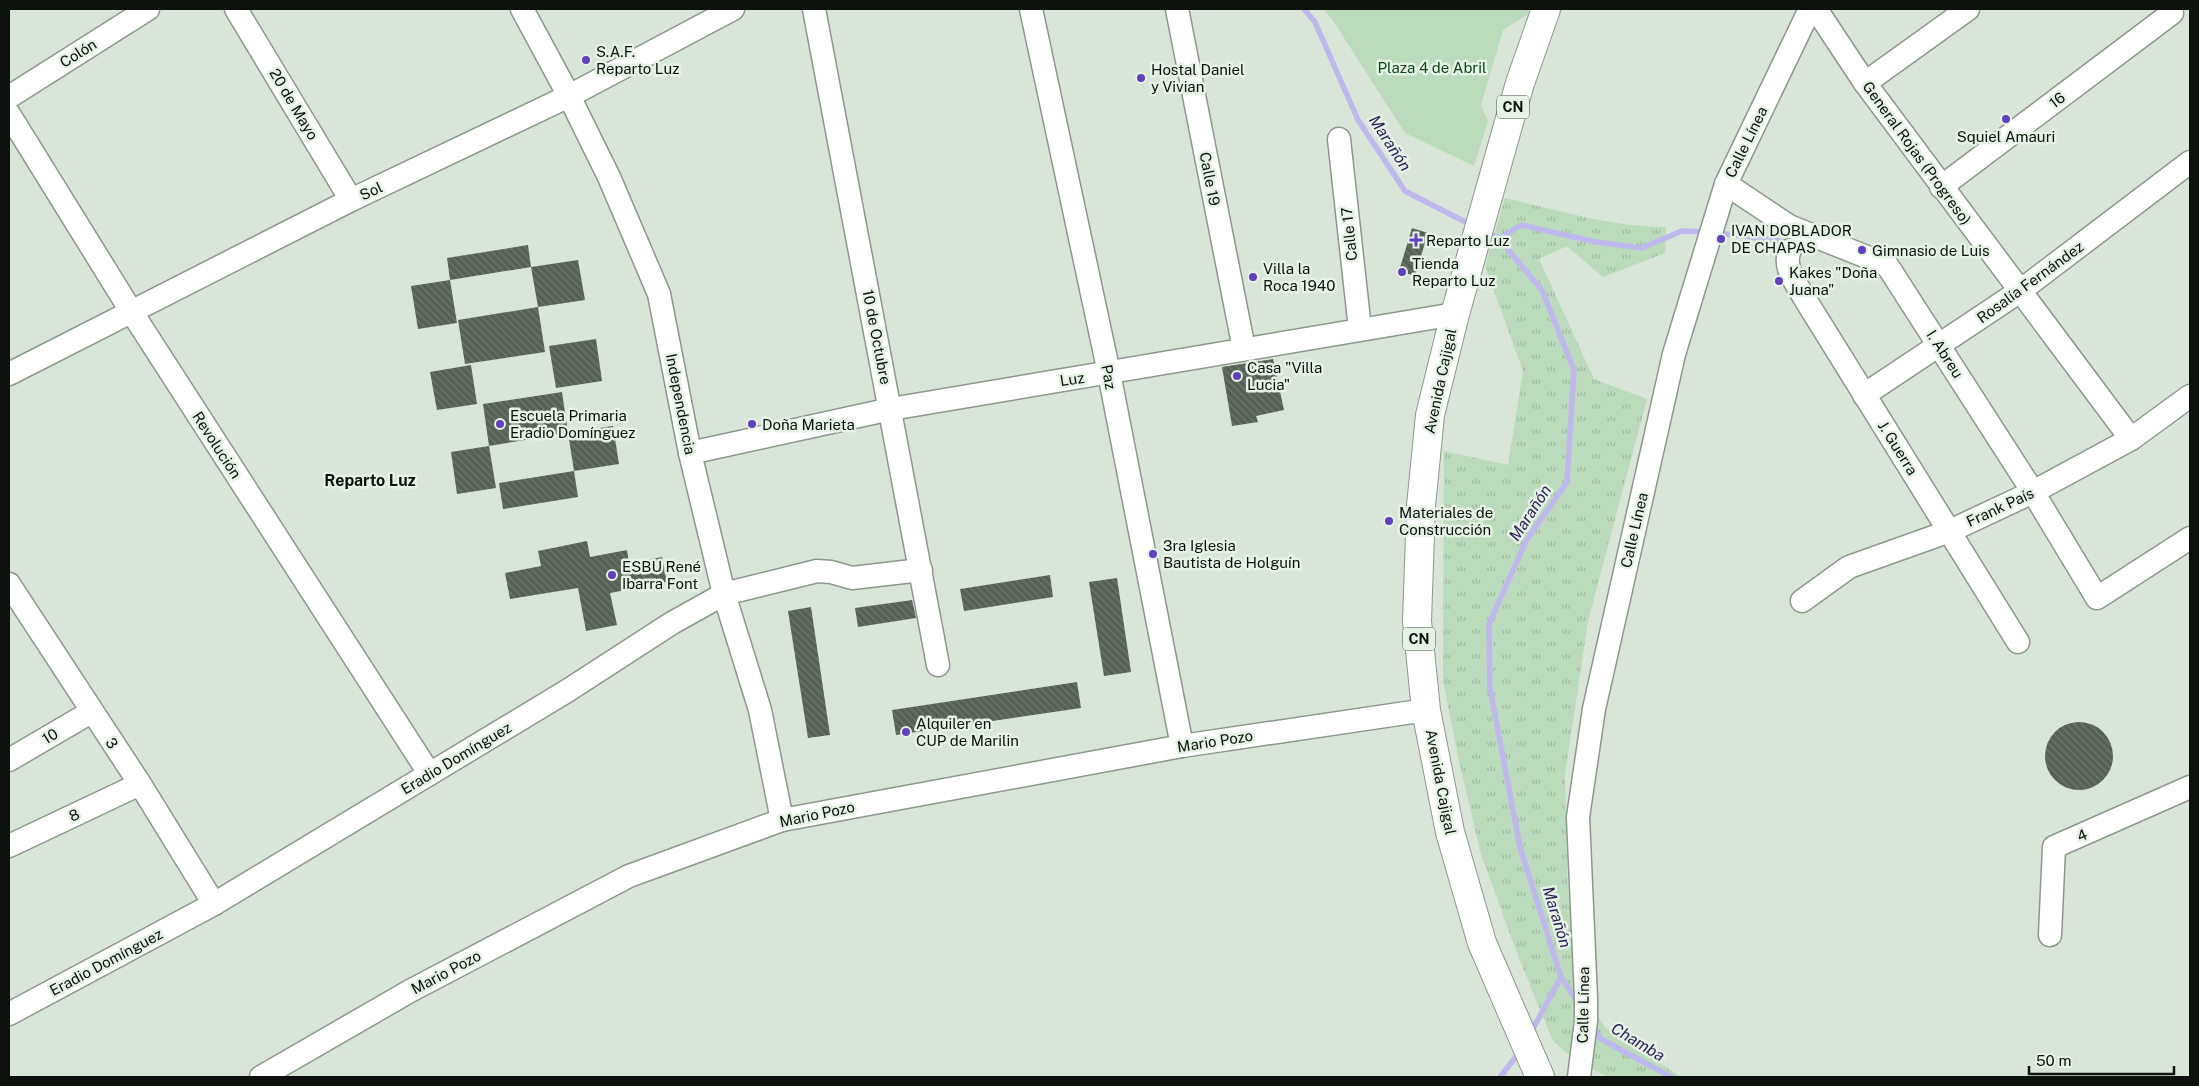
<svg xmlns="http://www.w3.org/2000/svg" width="2199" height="1086" font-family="'Public Sans',sans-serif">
	<defs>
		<pattern id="grass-tufts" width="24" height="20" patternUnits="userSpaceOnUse" patternTransform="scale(1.25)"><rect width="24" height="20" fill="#bcdabc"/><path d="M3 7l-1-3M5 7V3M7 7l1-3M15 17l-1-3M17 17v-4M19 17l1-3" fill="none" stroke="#a0baa0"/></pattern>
		<pattern id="building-back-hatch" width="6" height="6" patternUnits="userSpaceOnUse" patternTransform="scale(1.25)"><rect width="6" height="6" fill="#566156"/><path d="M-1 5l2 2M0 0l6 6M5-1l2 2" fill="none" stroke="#6e776e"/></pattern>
	</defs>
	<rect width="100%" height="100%" fill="#d8e5d8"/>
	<!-- grass -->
	<path fill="url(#grass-tufts)" d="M1505,198c52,12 107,29 161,29l-1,26 -62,24 -36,-31 -28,13 55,120 53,20 -59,222 -23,154 2,96 7,101 5,16 26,39 76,50h-71c-19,-7 -45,-22 -58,-38l-37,-91 -34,-94 -23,-97 -15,-77 1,-229 64,14 15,-94 -38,-105z"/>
	<!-- park -->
	<path fill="#bcdabc" d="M1323,9h207l-2,5 -25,16 -22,75 7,16 -14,45 -69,-33 -73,-114z"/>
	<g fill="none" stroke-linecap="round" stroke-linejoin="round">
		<!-- stream -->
		<g stroke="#beb8ec" stroke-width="5.5">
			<path d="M1304,9l11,13 43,98 47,71 68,35"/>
			<path d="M1486,232l13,7 43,51 32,80 -7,112 -41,59 -37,83 1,64 30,159 41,130 17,26"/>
			<path d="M1717,233l58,7 28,7"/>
			<path d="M1499,239l22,-14 75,17 46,6 40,-17 25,1"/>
			<path d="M1592,1025l9,14 70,38"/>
			<path d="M1530,1034l31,-57"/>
			<path d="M1500,1077l19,-24"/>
		</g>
	</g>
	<!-- building -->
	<g fill="url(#building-back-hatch)">
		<path d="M1412,228l16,5 -13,43 -16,-5z"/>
		<path d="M528,245l3,22 -81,13 -3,-22z"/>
		<path d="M578,260l7,40 -47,7 -7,-40z"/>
		<path d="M450,280l7,43 -39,6 -7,-43z"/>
		<path d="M538,307l7,45 -80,12 -7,-44z"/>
		<path d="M596,339l6,42 -46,7 -7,-42z"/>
		<path d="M1273,359l11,51 -28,6 2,6 -26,4 -10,-59z"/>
		<path d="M471,365l6,39 -40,6 -7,-38z"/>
		<path d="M562,392l6,41 -79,13 -6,-42z"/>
		<path d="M613,426l6,38 -45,7 -6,-38z"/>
		<path d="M489,446l7,42 -39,6 -6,-42z"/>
		<path d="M574,471l4,26 -75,12 -4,-26z"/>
		<path d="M587,541l3,16 37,-7 2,13 33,-6 5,25 -57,11 7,32 -31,6 -8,-43 -68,11 -5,-26 36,-7 -3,-15z"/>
		<path d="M1050,575l3,22 -89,14 -4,-22z"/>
		<path d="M1117,578l14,94 -27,4 -15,-94z"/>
		<path d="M912,600l4,18 -58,9 -3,-19z"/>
		<path d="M811,607l19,128 -22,3 -20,-127z"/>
		<path d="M1077,682l4,26 -185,27 -4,-25z"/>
		<circle cx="2079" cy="756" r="34"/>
	</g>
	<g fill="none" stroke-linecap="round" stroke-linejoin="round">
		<!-- street casing -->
		<g stroke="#8c988b" stroke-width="25">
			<g id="street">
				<path d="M236,9l115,191"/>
				<path d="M522,9l47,87 40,81 50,117 31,159 34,141 36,116 22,110"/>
				<path d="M814,9l124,656"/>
				<path d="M1031,9l78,364 73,373"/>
				<path d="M1177,9l67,340"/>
				<path d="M1816,9l49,74 266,356"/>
				<path d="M1865,83l103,-74"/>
				<path d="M9,97l139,-88"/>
				<path d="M9,114l122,197 298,462"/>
				<path d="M1339,139l21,190"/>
				<path d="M1726,184l63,42 98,39 146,227 64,106 93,-60"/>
				<path d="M1941,187l231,-174"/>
				<path d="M1790,250c-8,17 7,34 15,49l213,343"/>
				<path d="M9,374l342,-174 218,-104 164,-87"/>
				<path d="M1864,395l156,-104 170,-129"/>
				<path d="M690,453l201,-44 564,-95"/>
				<path d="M9,584l131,200 74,120"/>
				<path d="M1802,601l47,-34 101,-36 83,-39 98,-53 59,-43"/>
				<path d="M9,760l82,-48"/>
				<path d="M9,846l131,-62"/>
				<path d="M2050,935l4,-88 136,-60"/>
				<path d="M9,1014l205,-110 353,-213 105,-68 52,-29 93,-23 14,1 21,6 69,-8"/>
				<path d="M261,1077l149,-86 219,-115 153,-56 400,-74 244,-36"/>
				<path d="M1579,1077l7,-56v-23l-8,-181 16,-108 80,-355 52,-170 84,-175"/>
			</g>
		</g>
		<!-- primary casing -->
		<g stroke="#8c988b" stroke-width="30">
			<path id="primary" d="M1540,1077l-58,-134 -32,-111 -24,-122 -9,-89 4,-115 9,-91 25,-101 65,-231 26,-74"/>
		</g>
		<!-- street -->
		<use href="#street" stroke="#fff" stroke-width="22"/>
		<!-- primary -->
		<use href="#primary" stroke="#fff" stroke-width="28"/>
	</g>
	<!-- markers -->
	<g fill="#6141b9" stroke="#e5f2e5" stroke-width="2">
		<circle cx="586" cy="60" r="5"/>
		<circle cx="1141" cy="78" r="5"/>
		<circle cx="2006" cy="119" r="5"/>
		<circle cx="1721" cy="239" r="5"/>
		<path d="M1413.5 232.5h5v5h5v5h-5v5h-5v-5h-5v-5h5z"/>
		<circle cx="1862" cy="250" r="5"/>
		<circle cx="1402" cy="272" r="5"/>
		<circle cx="1253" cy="277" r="5"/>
		<circle cx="1779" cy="281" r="5"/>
		<circle cx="1237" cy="376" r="5"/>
		<circle cx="500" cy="424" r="5"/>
		<circle cx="752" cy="424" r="5"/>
		<circle cx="1389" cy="521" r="5"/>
		<circle cx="1153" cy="554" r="5"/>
		<circle cx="612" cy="575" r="5"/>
		<circle cx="906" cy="732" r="5"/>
	</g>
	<g text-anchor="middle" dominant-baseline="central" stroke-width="5" stroke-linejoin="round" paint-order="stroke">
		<!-- shield labels -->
		<g fill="#e5f2e5" stroke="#4e544e" stroke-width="1">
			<rect x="1497" y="95.5" width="32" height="23" rx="4"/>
			<rect x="1403" y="627.5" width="32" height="23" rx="4"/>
		</g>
		<g font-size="14" font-weight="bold" fill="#0d110d">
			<text x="1513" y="107">CN</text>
			<text x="1419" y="639">CN</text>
		</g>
		<!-- poi labels -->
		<g font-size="15" fill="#0d110d" stroke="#e5f2e5" text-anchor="start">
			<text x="596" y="51">S.A.F.<tspan x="596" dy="17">Reparto Luz</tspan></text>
			<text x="1151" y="69">Hostal Daniel<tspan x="1151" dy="17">y Vivian</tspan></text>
			<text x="2006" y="136" text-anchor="middle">Squiel Amauri</text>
			<text x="1731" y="230">IVAN DOBLADOR<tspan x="1731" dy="17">DE CHAPAS</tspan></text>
			<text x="1426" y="240">Reparto Luz</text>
			<text x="1872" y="250">Gimnasio de Luis</text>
			<text x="1412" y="263">Tienda<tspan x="1412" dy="17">Reparto Luz</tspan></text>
			<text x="1263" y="268">Villa la<tspan x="1263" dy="17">Roca 1940</tspan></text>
			<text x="1789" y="272">Kakes "Doña<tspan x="1789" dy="17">Juana"</tspan></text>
			<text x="1247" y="367">Casa "Villa<tspan x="1247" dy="17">Lucia"</tspan></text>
			<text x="510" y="415">Escuela Primaria<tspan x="510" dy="17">Eradio Domínguez</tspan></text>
			<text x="762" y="424">Doña Marieta</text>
			<text x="1399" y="512">Materiales de<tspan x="1399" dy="17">Construcción</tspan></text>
			<text x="1163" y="545">3ra Iglesia<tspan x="1163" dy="17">Bautista de Holguín</tspan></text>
			<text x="622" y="566">ESBU René<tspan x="622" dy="17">Ibarra Font</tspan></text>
			<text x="916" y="723">Alquiler en<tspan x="916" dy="17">CUP de Marilin</tspan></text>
		</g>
		<!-- street labels -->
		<g font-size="15" fill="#0d110d" stroke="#e5f2e5">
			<text transform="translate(78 53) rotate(-32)">Colón</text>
			<text transform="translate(2057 100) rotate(-37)">16</text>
			<text transform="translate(294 104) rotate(59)">20 de Mayo</text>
			<text transform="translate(1746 142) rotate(-64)">Calle Línea</text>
			<text transform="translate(1917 153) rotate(54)">General Rojas (Progreso)</text>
			<text transform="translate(1210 179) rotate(79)">Calle 19</text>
			<text transform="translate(371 191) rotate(-25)">Sol</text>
			<text transform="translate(1349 234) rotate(-96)">Calle 17</text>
			<text transform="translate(2030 282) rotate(-36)">Rosalía Fernández</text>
			<text transform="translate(877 337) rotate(79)">10 de Octubre</text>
			<text transform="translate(1945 354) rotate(57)">I. Abreu</text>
			<text transform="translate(1109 377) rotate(79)">Paz</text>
			<text transform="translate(1072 379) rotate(-9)">Luz</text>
			<text transform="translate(1440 381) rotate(-78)">Avenida Cajigal</text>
			<text transform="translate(681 404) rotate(79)">Independencia</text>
			<text transform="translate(217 445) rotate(57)">Revolución</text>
			<text transform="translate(1898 448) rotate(58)">J. Guerra</text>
			<text transform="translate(2000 507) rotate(-25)">Frank País</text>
			<text transform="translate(1634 530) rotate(-77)">Calle Línea</text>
			<text transform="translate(50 736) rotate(-31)">10</text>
			<text transform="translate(1215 741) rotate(-9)">Mario Pozo</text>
			<text transform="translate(112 743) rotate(56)">3</text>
			<text transform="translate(456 758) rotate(-31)">Eradio Domínguez</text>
			<text transform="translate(1441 782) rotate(79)">Avenida Cajigal</text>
			<text transform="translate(817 814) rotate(-12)">Mario Pozo</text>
			<text transform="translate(74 815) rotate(-25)">8</text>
			<text transform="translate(2082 835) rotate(-23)">4</text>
			<text transform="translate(106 962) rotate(-28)">Eradio Domínguez</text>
			<text transform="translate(446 972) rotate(-28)">Mario Pozo</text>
			<text transform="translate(1583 1005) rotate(-89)">Calle Línea</text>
		</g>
		<!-- park labels -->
		<g font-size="15" fill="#0b4813" stroke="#e5f2e5">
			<text x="1432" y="67">Plaza 4 de Abril</text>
		</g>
		<!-- water labels -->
		<g font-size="16" font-style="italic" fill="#2d1e59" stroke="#e5f2e5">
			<text transform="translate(1390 143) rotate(57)">Marañón</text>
			<text transform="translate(1530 513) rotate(-57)">Marañón</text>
			<text transform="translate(1557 917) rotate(73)">Marañón</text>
			<text transform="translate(1638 1042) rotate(31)">Chamba</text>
		</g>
		<!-- neighbourhood labels -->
		<g font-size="16" font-weight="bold" fill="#0d110d" stroke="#e5f2e5">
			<text x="370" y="480">Reparto Luz</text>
		</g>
	</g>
	<!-- border -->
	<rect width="2199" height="1086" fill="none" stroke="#0d110d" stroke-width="20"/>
	<!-- scale -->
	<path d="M2029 1066v8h145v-8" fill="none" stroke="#0d110d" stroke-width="2.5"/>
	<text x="2036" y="1066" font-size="15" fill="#0d110d" stroke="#e5f2e5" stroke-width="4" paint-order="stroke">50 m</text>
</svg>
